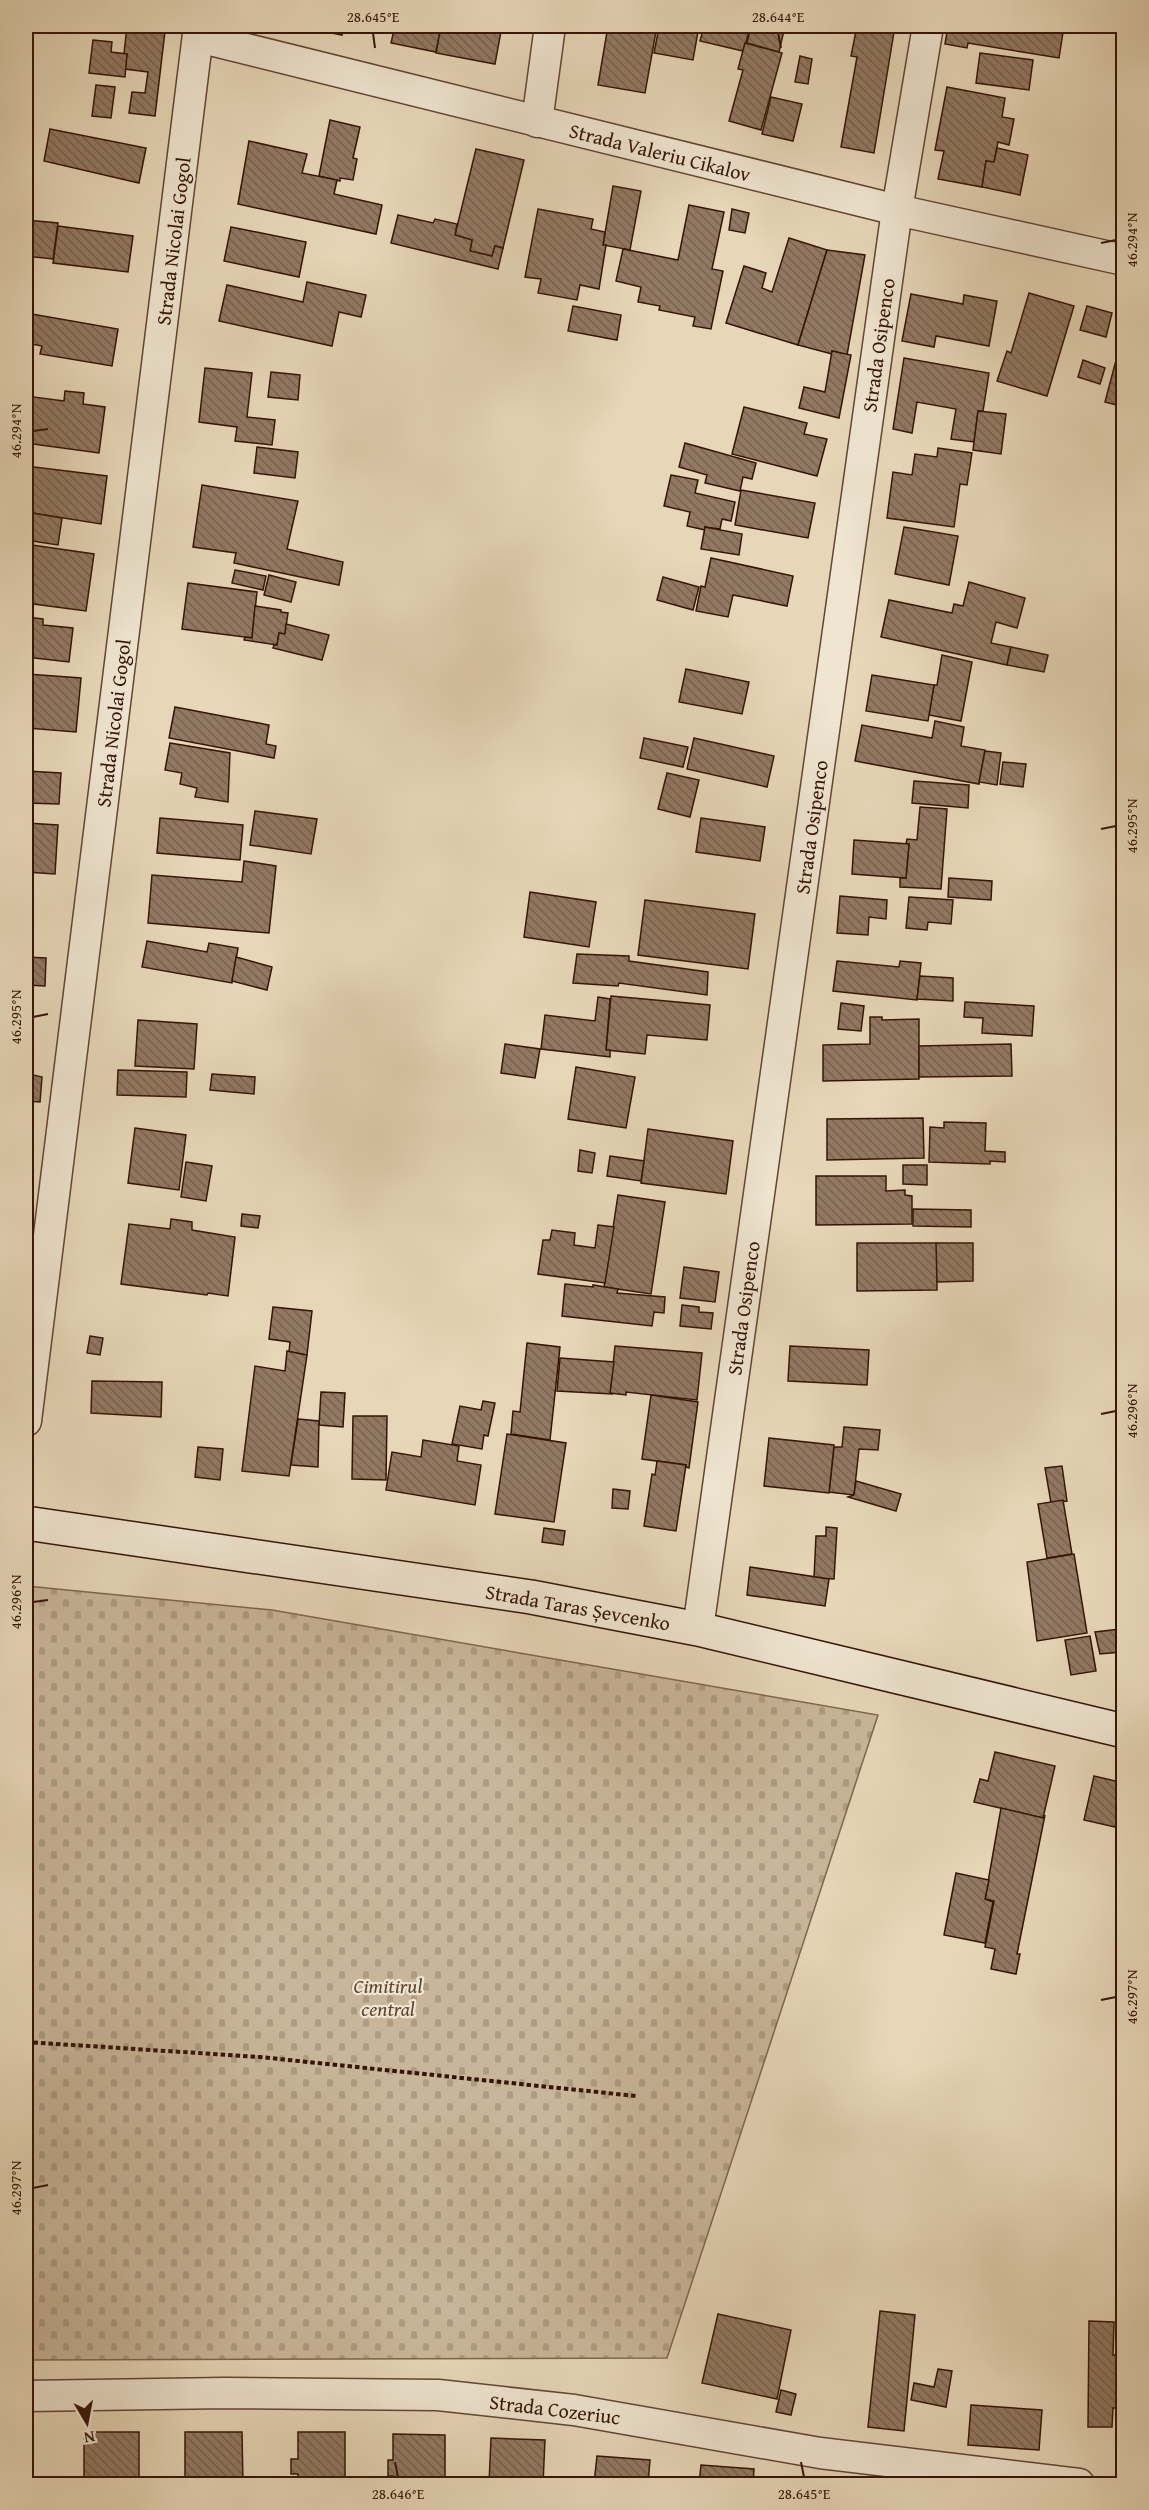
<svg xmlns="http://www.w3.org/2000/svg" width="1149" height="2510" font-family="'Gentium Book Plus',serif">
	<defs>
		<pattern id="cemetery-stones" width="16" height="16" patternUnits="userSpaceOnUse" patternTransform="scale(1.5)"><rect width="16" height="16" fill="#c9b69a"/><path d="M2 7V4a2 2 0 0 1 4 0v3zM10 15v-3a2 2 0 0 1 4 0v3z" fill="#ad9c83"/></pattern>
		<pattern id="building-back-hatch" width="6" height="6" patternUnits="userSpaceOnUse" patternTransform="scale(1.5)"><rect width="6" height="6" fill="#927963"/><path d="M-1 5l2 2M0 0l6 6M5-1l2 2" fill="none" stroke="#786250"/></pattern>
	</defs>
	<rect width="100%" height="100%" fill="#e7d7b8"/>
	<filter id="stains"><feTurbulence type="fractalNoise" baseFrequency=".00333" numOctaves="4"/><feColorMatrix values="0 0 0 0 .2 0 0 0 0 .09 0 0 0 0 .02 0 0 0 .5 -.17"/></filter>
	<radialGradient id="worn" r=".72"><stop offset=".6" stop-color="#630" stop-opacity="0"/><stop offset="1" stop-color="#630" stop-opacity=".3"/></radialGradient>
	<!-- cemetery -->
	<path fill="url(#cemetery-stones)" stroke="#7f6550" stroke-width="1.5" d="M26,1586l246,24 606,105 -211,643 -641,2z"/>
	<!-- building -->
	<g fill="url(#building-back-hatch)" stroke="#351407" stroke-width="1.5">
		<path d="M127,26h20v2l18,3 -10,85 -26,-3 3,-21 13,1 3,-21 -23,-3 2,-15h-3z"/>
		<path d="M298,26h46l-2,9z"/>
		<path d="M395,26h46l-5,26 -45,-9z"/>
		<path d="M441,26h61l-7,38 -59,-11z"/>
		<path d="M608,26h49l-12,67 -47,-8z"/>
		<path d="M665,26h34l-6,34 -39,-7 5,-26z"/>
		<path d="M704,26h47l-8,25 -43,-10z"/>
		<path d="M751,26h34l-6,26 -32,-9z"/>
		<path d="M857,26h38l-21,127 -33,-6 16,-90 -6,-1z"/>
		<path d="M948,26h116l-5,32 -91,-15 -1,5 -22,-4z"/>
		<path d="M93,40l19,2 -1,10 16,2 -2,23 -36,-4z"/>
		<path d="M745,43l37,10 -21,77 -32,-9 14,-51 -5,-1z"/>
		<path d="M980,53l53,7 -4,30 -53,-7z"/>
		<path d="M800,56l12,3 -4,25 -13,-2z"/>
		<path d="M96,85l19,2 -4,31 -19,-2z"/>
		<path d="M947,87l58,11 -3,19 12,2 -5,26 -11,-3 -4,20 -8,-1 -4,26 -44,-8 6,-28 -9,-1z"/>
		<path d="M771,97l31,7 -9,37 -31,-7z"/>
		<path d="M330,120l30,7 -7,31 4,1 -4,21 -13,-2v3l-21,-5z"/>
		<path d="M50,129l96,19 -7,35 -95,-22z"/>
		<path d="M249,141l58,13 -5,19 35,7 -3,14 48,11 -6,29 -138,-30z"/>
		<path d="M997,148l31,7 -8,40 -38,-8 4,-26 8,1z"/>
		<path d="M476,149l48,11 -21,88 -8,-2 -3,10 -22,-5 2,-11 -17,-5z"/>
		<path d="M613,186l28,5 -11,59 -27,-5z"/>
		<path d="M689,205l35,7 -12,57 11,2 -12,58 -18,-3 2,-9 -36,-7 1,-4 -22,-4 3,-15 -25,-6 7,-32 55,11z"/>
		<path d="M538,209l55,10 -2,10 14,3 -2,13h3l-7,44 -19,-4 -3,15 -39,-7 3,-14 -16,-2z"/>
		<path d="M732,209l17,4 -4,20 -16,-3z"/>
		<path d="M398,215l35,8 2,-4 22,5 -2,11 17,5 -2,11 22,5 3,-10 8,2 -5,21 -107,-26z"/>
		<path d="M26,220l32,3 -5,36 -27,-3z"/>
		<path d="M58,226l75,10 -5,36 -75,-9z"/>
		<path d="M231,227l75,15 -7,35 -75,-16z"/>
		<path d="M789,238l38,12 -29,95 -72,-22 18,-57 22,7 -4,15 10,4z"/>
		<path d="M827,250l38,5 -18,100 -15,-4v3l-34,-9z"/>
		<path d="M307,282l59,13 -5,22 -22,-5 -7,34 -113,-25 8,-36 76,17z"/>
		<path d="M1029,293l45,13 -27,90 -50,-15 10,-30 4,2z"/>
		<path d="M911,294l52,10 1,-9 33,6 -8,45 -53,-10 -2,11 -32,-6z"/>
		<path d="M573,306l48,9 -4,25 -49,-9z"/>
		<path d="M1087,306l25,7 -6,24 -26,-7z"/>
		<path d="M26,313l92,16 -6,37 -72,-12 2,-8 -16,-3z"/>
		<path d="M1124,330v77l-19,-5z"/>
		<path d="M832,351l19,4 -12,63 -40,-10 5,-21 21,5z"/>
		<path d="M904,358l85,15 -6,38h-5l-4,31 -23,-3 5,-30 -39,-7 -5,31 -19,-4z"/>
		<path d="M1083,360l22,8 -5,16 -22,-7z"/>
		<path d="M205,368l47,5 -5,44 28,3 -3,25 -37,-4 2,-14 -38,-5z"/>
		<path d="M271,372l29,3 -2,25 -30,-3z"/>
		<path d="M65,391l19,2 -1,11 22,3 -6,46 -73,-10v-47l38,5z"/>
		<path d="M744,407l63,16 -3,11 23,5 -10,37 -85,-22z"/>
		<path d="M978,411l28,3 -5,40 -28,-4z"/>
		<path d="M685,443l71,20 -4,16 -9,-2 -3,14 -35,-8 2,-8 -28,-8z"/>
		<path d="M257,447l41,5 -3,26 -41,-5z"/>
		<path d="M938,448l34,5 -5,32 -7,-1 -6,43 -67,-9 6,-46 19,3 3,-21 22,3z"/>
		<path d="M26,466l81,10 -6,48 -75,-12z"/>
		<path d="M671,475l27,5 -3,13 40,9 -4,19 -9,-2 -2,10 -15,-2v3l-18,-4 3,-14 -26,-6z"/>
		<path d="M202,485l96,16 -11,48 56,13 -4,23 -105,-22 2,-10 -43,-6z"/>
		<path d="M741,490l74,13 -7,35 -73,-13z"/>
		<path d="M26,512l36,6 -4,27 -32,-5z"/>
		<path d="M705,527l37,7 -3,21 -38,-6z"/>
		<path d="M904,527l54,9 -9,49 -54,-11z"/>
		<path d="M32,545l62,9 -8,57 -60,-8v-46l4,1z"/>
		<path d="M711,558l82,18 -6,30 -54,-11 -5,22 -32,-6 5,-25 4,1z"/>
		<path d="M235,570l31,6 -3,14 -31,-7z"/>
		<path d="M269,575l27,7 -5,20 -27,-7z"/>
		<path d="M663,577l36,10 -6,23 -36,-10z"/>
		<path d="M969,582l56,16 -8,30 -21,-6 -5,21 20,4 -4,18 -126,-28 8,-37 63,13 2,-9 9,2z"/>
		<path d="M188,583l69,9 -5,46 -70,-9z"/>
		<path d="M255,606l26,4v2l7,1 -3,21 -6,-1 -2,12 -33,-5 1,-3 7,1z"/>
		<path d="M26,617l17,2v6l30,3 -4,34 -43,-5z"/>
		<path d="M286,624l43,11 -7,25 -49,-12 1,-3h3l2,-12 6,1z"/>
		<path d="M1011,647l37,8 -4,17 -37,-7z"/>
		<path d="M942,655l30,7 -11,59 -32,-6 5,-30h3z"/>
		<path d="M686,669l63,13 -7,32 -63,-12z"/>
		<path d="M27,674l54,4 -5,54 -49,-4 -1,4z"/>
		<path d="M872,675l62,10 -6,36 -62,-10z"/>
		<path d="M175,707l94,18 -3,19 10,2 -2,12 -105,-20z"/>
		<path d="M935,721l29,6 -3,19 24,4 -6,34 -124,-23 7,-36 70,13z"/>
		<path d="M644,738l44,9 -5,20 -43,-9z"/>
		<path d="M694,738l80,18 -7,31 -80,-18z"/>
		<path d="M170,743l60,10 -2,49 -33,-5 2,-9 -17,-4 2,-11 -17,-3z"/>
		<path d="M985,751l16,2 -4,32 -18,-3z"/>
		<path d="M1003,762l23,2 -3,23 -23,-3z"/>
		<path d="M26,771l35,2 -2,31 -33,-1z"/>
		<path d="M667,773l32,7 -9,37 -32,-8z"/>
		<path d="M914,781l55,4 -1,23 -56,-5z"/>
		<path d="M920,807l27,2 -6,80 -41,-2v-9h6l3,-34h-3l1,-5 10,1z"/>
		<path d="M255,811l62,8 -6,35 -61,-9z"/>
		<path d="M160,818l83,7 -3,35 -83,-7z"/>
		<path d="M701,818l64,9 -5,34 -64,-9z"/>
		<path d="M26,823l32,2 -3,49 -29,-2z"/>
		<path d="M854,840l55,4 -3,34 -54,-4z"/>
		<path d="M244,861l32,5 -7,67 -121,-10 4,-48 90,7z"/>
		<path d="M949,878l43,3 -1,19 -43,-3z"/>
		<path d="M530,892l66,10 -7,45 -65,-10z"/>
		<path d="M840,896l47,4 -1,19 -17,-2 -1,18 -31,-2z"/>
		<path d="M909,897l44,3 -2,24 -23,-2 -1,8 -21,-2z"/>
		<path d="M645,900l110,14 -7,55 -110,-14z"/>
		<path d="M147,941l60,11 2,-9 29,5 -6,35 -90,-16z"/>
		<path d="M577,954l52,2v5l79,11 -1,23 -88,-12 -1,3 -45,-3z"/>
		<path d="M26,957l20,1 -1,28 -19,-1z"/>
		<path d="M236,957l36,10 -5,23 -35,-9z"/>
		<path d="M837,961l62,6 1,-6 21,2 -4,37 -84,-9z"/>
		<path d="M920,976l33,2v23l-36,-2z"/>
		<path d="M611,996l99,9 -3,35 -60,-5 -2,19 -39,-4z"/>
		<path d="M598,997l12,2 -4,51h4v7l-69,-8 4,-34 50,6z"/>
		<path d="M965,1002l69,4 -2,30 -50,-3 1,-15 -19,-1z"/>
		<path d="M841,1003l23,3 -3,25 -23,-2z"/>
		<path d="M870,1017h12v3l37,-1v60l-96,2v-36l47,-1z"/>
		<path d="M138,1020l59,4 -3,45 -59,-3z"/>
		<path d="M505,1044l35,5 -5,29 -34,-5z"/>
		<path d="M1011,1044l1,32 -93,1v-31z"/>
		<path d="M576,1067l59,10 -9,51 -58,-9z"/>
		<path d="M118,1070l69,2 -1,25 -69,-2z"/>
		<path d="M26,1072h7v3l9,2 -2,25 -14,-1z"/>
		<path d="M212,1074l43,3 -1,17 -44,-4z"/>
		<path d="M923,1118l1,40 -97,2v-41z"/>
		<path d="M944,1122l42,1 -1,28 20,1v10l-15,-1v3l-61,-2 1,-35 14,1z"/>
		<path d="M135,1128l51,7 -7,55 -51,-7z"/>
		<path d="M648,1129l85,12 -7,53 -85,-11z"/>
		<path d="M580,1150l15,3 -3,20 -14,-2z"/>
		<path d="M610,1156l34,5 -3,20 -34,-5z"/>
		<path d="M186,1162l26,4 -6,35 -25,-4z"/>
		<path d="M903,1165h24v20l-24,-1z"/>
		<path d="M816,1176h70v15l19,-1v5l7,1v28l-96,1z"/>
		<path d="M618,1195l47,7 -14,92 -47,-7z"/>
		<path d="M913,1209l58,1v17l-58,-1z"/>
		<path d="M242,1214l18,2 -2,12 -17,-2z"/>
		<path d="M171,1219l21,3v8l43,7 -7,59 -20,-3 -1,2 -86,-11 8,-60 41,5z"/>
		<path d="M598,1225l16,2 -9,56 -67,-9 5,-34h7l2,-10 23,3 -1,12 21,3z"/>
		<path d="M857,1243h80v47l-80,1z"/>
		<path d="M936,1243h37v38l-36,1z"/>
		<path d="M684,1267l35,5 -4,30 -35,-4z"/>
		<path d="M565,1284l28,3v-2l25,4 -1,4 48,4 -1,16 -10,-1 -2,14 -90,-10z"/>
		<path d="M682,1305l17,2v5l14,1 -2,16 -31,-3z"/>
		<path d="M273,1307l39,4 -5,44 -18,-3 1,-10 -21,-3z"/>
		<path d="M90,1336l13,2 -3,17 -13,-2z"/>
		<path d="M527,1343l33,4 -10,93 -39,-6 2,-23 7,1z"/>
		<path d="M615,1346l87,7 -5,47 -71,-8v3l-16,-2z"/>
		<path d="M790,1346l79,4 -2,35 -79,-4z"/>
		<path d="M287,1351l20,4 -18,121 -47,-5 13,-105 30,5z"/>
		<path d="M560,1358l54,4 -4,31 3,1 -56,-3z"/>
		<path d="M92,1381l70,1 -1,35 -70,-4z"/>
		<path d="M321,1392l24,1 -2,34 -24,-2z"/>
		<path d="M651,1395l47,7 -9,66 -3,-1v-2l-44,-6z"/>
		<path d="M483,1401l12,2 -7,33 -4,-1 -2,14 -30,-5 8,-38 21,4z"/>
		<path d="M353,1416h34l-1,64 -34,-1z"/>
		<path d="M298,1419l21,2 -1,46 -27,-2z"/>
		<path d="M844,1427l36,3 -2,20 -19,-1 -5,46 -25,-3 5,-45h8z"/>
		<path d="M507,1434l59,9 -12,79 -59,-8z"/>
		<path d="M769,1438l65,7 -5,48 -65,-7z"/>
		<path d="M423,1440l36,6 -2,15 24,4 -6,40 -89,-15 6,-38 29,5z"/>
		<path d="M198,1447l25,2 -3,31 -25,-3z"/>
		<path d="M657,1461l29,4 -10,66 -32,-5 8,-52 3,1z"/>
		<path d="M1062,1466l5,35 -16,2 -6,-35z"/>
		<path d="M856,1481l45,13 -5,17 -48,-14 6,-2z"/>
		<path d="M613,1489l17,2 -2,18 -16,-1z"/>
		<path d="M1063,1500l9,54 -25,4 -9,-54z"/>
		<path d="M826,1527l11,1 -3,51 -20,-1 2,-42h10z"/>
		<path d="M544,1528l21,3 -2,14 -21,-3z"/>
		<path d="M1074,1554l13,79 -50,8 -10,-79z"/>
		<path d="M750,1567l79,12 -4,27 -78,-11z"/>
		<path d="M1120,1629l1,23 -21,2 -5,-22z"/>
		<path d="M1090,1636l6,35 -25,4 -6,-35z"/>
		<path d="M995,1752l60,14 -12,52 -69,-16 6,-23 8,2z"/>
		<path d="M1094,1776l30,7v46l-40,-9z"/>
		<path d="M1001,1808l42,10 2,-3 -28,139h3l-4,20 -25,-5 4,-20 -10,-2 9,-46 -9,-2z"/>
		<path d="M956,1873l33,7 -4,19 8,3 -8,41 -41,-8z"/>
		<path d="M880,2311l35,4 -11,116 -36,-4z"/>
		<path d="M718,2314l73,16 -14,69 -75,-16z"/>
		<path d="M1089,2321l25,1 -1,33h11v53h-11l-1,19h-24z"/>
		<path d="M938,2369l14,2 -6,36 -35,-7 3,-17 20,4z"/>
		<path d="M781,2390l15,4 -5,21 -15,-3z"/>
		<path d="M971,2405l71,5 -3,40 -71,-5z"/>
		<rect x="84" y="2432" width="55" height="52"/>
		<path d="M185,2432h57l1,52h-58z"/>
		<path d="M298,2432h47v52h-47v-10h-7v-15h7z"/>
		<path d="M393,2434l52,1v49h-52v-8h-5v-16h5z"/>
		<path d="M491,2438l54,2 -2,44h-54z"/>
		<path d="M597,2456l53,4 -2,24h-54z"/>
		<path d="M701,2465l53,4 -1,15h-54z"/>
	</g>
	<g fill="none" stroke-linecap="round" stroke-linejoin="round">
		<!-- minor casing -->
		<g stroke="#624533" stroke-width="33">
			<g id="minor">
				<path d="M198,37l699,173 227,50"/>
				<path d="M537,122l13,-96"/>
				<path d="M26,1421l173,-1395"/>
				<path d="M698,1629l199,-1419 31,-184"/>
				<path d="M26,2396l199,-3 213,2 136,15 246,43 259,31"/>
			</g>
		</g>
		<!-- secondary casing -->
		<g stroke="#351407" stroke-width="36">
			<path id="secondary" d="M26,1523l505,74 167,32 426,102"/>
		</g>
		<!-- path -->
		<path stroke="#351407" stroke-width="4" stroke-dasharray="4.5 3" stroke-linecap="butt" d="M26,2042l234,15 376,39"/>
		<!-- minor -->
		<use href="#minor" stroke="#efe5d1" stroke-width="30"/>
		<!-- secondary -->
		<use href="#secondary" stroke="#efe5d1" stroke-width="33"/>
	</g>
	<!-- ticks -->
	<path fill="none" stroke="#351407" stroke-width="2" d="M373,33l2,15M778,33l3,15M1101,243l15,-3M33,431l15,-2M1101,829l15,-3M33,1017l15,-3M1101,1414l15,-3M33,1602l15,-2M1101,2000l15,-3M33,2188l15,-3M395,2462l3,15M801,2462l3,15"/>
	<g text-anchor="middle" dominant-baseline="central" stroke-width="4.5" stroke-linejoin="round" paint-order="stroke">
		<!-- street labels -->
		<g font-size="20" fill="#351407" stroke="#efe5d1">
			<text transform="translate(660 152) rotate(14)">Strada Valeriu Cikalov</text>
			<text transform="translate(173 241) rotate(-83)">Strada Nicolai Gogol</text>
			<text transform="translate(878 345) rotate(-82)">Strada Osipenco</text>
			<text transform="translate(113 723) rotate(-83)">Strada Nicolai Gogol</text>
			<text transform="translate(811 827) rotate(-82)">Strada Osipenco</text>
			<text transform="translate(743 1308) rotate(-82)">Strada Osipenco</text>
			<text transform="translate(578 1607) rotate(10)">Strada Taras Șevcenko</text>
			<text transform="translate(555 2409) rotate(7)">Strada Cozeriuc</text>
		</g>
		<!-- park labels -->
		<g font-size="20" font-style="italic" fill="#614533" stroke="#efe5d1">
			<text x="388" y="1985">Cimitirul<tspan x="388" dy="23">central</tspan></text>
		</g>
	</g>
	<!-- margin -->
	<rect width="1149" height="2510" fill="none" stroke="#e7d7b8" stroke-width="66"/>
	<!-- north arrow -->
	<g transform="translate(87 2423) rotate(170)" stroke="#efe5d1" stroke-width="4.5" paint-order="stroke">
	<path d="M0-4.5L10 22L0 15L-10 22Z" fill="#351407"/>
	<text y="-9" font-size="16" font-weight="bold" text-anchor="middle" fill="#351407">N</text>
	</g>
	<rect x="33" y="33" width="1083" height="2444" fill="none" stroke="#351407" stroke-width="2"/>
	<g font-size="15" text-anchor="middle" fill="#351407">
		<text x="373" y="22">28.645°E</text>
		<text x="778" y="22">28.644°E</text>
		<text transform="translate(1132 240) rotate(-90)" y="5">46.294°N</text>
		<text transform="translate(16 431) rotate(-90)" y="5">46.294°N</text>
		<text transform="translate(1132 826) rotate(-90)" y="5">46.295°N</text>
		<text transform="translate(16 1017) rotate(-90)" y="5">46.295°N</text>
		<text transform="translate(1132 1411) rotate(-90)" y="5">46.296°N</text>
		<text transform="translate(16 1602) rotate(-90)" y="5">46.296°N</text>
		<text transform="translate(1132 1997) rotate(-90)" y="5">46.297°N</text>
		<text transform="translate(16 2188) rotate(-90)" y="5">46.297°N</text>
		<text x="398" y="2499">28.646°E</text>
		<text x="804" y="2499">28.645°E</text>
	</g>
	<rect width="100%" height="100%" filter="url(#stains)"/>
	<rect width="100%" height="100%" fill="url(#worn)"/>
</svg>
